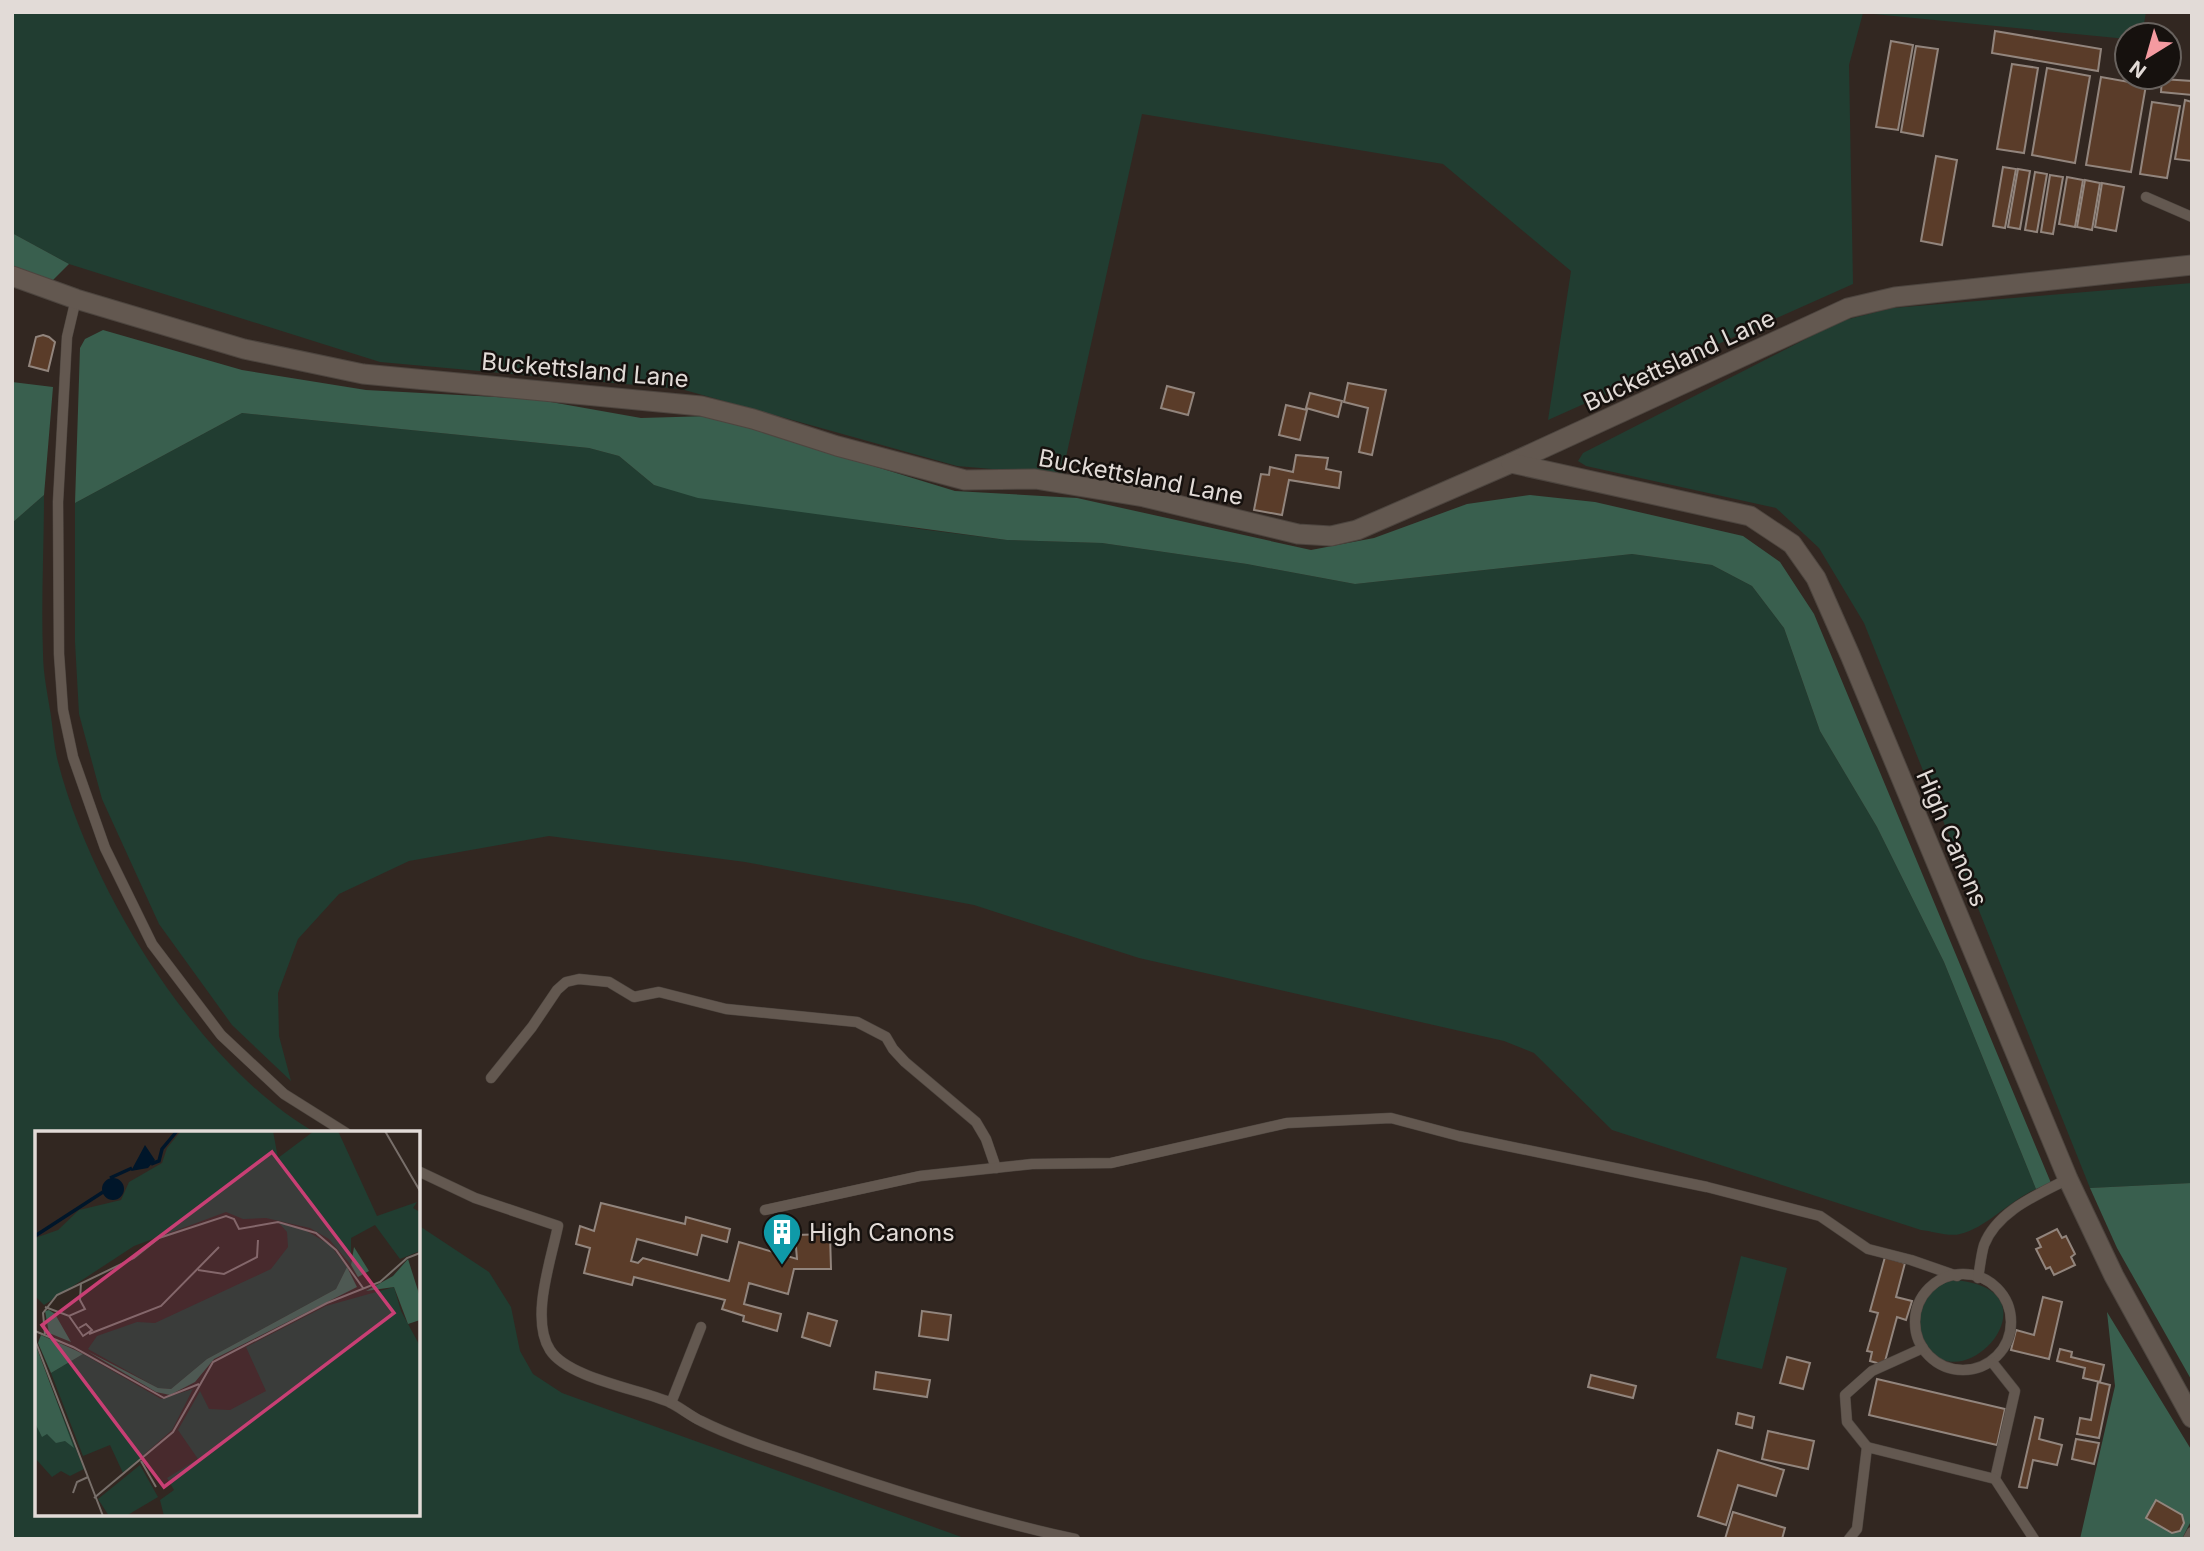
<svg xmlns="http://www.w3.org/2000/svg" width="2204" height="1551" font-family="Inter,sans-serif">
	<rect width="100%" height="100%" fill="#322721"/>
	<!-- green -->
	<g fill="#213d31">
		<path d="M12,12h2134l-4,23h-15v4l-264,-26 -14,52 4,219 -305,136 23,-149 -128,-107 -301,-50 -80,361 -105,-9 -276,-77 -301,-27 -311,-98 -57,-31z"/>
		<path d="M2192,283v900l-102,5 -226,-565 -45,-75 -43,-40 -190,-42 -8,-5 5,-8 258,-132 52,-13z"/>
		<path d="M242,413l347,35 30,8 35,29 266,44 87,11 95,3 145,21 108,20 277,-30 80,11 40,21 32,42 36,103 57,96 67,135 92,227c-26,11 -50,39 -76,45 -11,3 -28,-3 -39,-4l-309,-100 -78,-77 -30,-12 -365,-83 -165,-53 -229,-43 -196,-26 -140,25 -70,33 -41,45 -20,54 1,43 12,45 -59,-56 -73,-101 -57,-125 -23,-85 -4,-72v-139z"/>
		<path d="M44,495c0,52 -3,106 -1,158 0,21 5,43 8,63 2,14 3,29 6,42 32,130 141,308 259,375h-279v381h381v-289l71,47 22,35 9,44 13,23 29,19 405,146h-955v-1016z"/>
		<path d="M1741,1256l46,12 -25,101 -46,-11z"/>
		<path d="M1953,1280c115,8 2,134 -31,57 -11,-25 5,-54 31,-57z"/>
	</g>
	<!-- forest -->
	<g fill="#395f4e">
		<path d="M12,233l57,31 -18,18 -39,-12z"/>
		<path d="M103,330l139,40 124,20 168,9 107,19 69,-2 245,75 122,7 234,52 63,-12 93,-34 63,-9 65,7 148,34 37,26 34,52 237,569 -15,6 -92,-227 -67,-135 -57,-96 -36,-103 -32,-42 -40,-21 -80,-11 -277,30 -108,-20 -145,-21 -95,-3 -309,-42 -44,-13 -35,-29 -30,-8 -347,-35 -167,90 5,-155 5,-9z"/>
		<path d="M12,382l41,5 -9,108 -32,28z"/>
		<path d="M2192,1183v198l-75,-133 -27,-60z"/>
		<path d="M2107,1312l85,139v68l-10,20h-102l35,-153z"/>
	</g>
	<!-- building -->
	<g fill="#5a3c29" stroke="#92857d" stroke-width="2">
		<path d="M1995,31l106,18 -3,22 -106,-18z"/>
		<path d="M1891,41l22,4 -15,85 -22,-3z"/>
		<path d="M1916,46l22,3 -15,87 -22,-4z"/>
		<path d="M2012,64l26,4 -14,85 -27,-4z"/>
		<path d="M2047,68l43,8 -15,87 -43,-8z"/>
		<path d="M2101,77l45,8 -15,87 -45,-7z"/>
		<path d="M2162,79l30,2v14l-31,-3z"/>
		<path d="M2185,100l7,2v59l-17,-2z"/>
		<path d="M2152,102l28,4 -13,72 -27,-4z"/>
		<path d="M1936,156l21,4 -15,85 -21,-4z"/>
		<path d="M2003,167l13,2 -11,59 -12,-2z"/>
		<path d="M2018,169l12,2 -10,58 -12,-2z"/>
		<path d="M2035,172l12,2 -10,58 -12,-2z"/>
		<path d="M2050,175l13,2 -10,57 -12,-2z"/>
		<path d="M2067,177l16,3 -8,47 -16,-3z"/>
		<path d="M2085,180l15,3 -8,47 -15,-3z"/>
		<path d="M2102,183l22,4 -8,44 -21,-4z"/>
		<path d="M43,335l6,2 6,5 -7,29 -19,-5 7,-29z"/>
		<path d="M1348,383l38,7 -14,65 -13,-3 9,-44 -24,-6z"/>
		<path d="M1167,386l27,7 -6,22 -27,-7z"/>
		<path d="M1310,393l32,8 -4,16 -32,-9z"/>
		<path d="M1286,405l21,5 -7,30 -21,-5z"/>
		<path d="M1296,455l32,3 -2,11 15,3 -2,16 -50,-8 -7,35 -28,-5 7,-36 8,1 1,-8 23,5z"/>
		<path d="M601,1203l84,21 1,-7 44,12 -3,13 -25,-7 -5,20 -60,-16 -6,22 7,2 5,-5 86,23 10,-39 58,17 -2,-24 35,-1 1,35h-37l-6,25 -39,-11 -5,21 37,10 -4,17 -34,-10 1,-5 -22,-7 3,-9 -91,-23 -2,8 -48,-12 6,-25 -14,-4 4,-18 14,5z"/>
		<path d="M2057,1229l5,9 4,-2 9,18 -4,3 4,8 -21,10 -4,-8 -4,2 -10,-20 5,-2 -4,-8z"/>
		<path d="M1885,1257l20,6 -9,34 16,4 -6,19 -9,-3 -13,48 -14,-4 2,-9 -5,-1 11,-38 -8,-2z"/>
		<path d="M2043,1297l19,5 -13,57 -38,-9 5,-20 18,5z"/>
		<path d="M922,1311l29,4 -3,25 -29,-4z"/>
		<path d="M808,1313l29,8 -7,25 -28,-9z"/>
		<path d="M2060,1349l12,3 -1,5 33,8 -4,17 -17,-4 2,-10 -28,-7z"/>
		<path d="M1787,1357l23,6 -7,26 -23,-6z"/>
		<path d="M876,1372l54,8 -3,17 -53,-8z"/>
		<path d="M1591,1375l45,11 -3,12 -45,-11z"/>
		<path d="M1877,1379l128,30 -8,36 -128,-30z"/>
		<path d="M2098,1382l12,3 -11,53 -22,-4 3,-16 11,2z"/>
		<path d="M1738,1413l16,4 -2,11 -16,-4z"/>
		<path d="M2035,1417l8,2 -4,20 23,6 -5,20 -24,-5 -6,28 -8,-1z"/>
		<path d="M1768,1431l46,10 -6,28 -46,-10z"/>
		<path d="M2076,1439l23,4 -5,21 -22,-5z"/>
		<path d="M1718,1450l66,20 -8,26 -38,-11 -12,40 -28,-9z"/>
		<path d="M2156,1500l26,15 2,8 -4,8 -8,2 -26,-15z"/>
		<path d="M1733,1512l52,16 -3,11h-57z"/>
	</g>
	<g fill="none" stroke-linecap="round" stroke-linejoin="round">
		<!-- lane casing -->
		<g stroke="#4d453f" stroke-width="11">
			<g id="lane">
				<path d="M2146,197l46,20"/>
				<path d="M76,299l-9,38 -9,165 1,152 4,56 10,47 32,91 47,96 69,91 63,59 62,39"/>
				<path d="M491,1078l41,-51 25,-37 9,-8 13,-3 30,3 25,15 25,-5 67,17 131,13 29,15 7,12 12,13 71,60 10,17 10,29"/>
				<path d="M418,1171l57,27 83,28c-7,34 -28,93 -8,124 18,28 88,39 119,52 11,5 21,14 32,19 36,18 76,30 114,43 85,29 172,56 260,75"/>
				<path d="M765,1210l155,-34 112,-12 79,-1 176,-40 104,-5 68,18 248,51 113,29 48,33 43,11 46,16"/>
				<circle cx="1963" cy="1322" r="48"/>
				<path d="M1978,1278c2,-11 3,-23 6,-33 13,-34 53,-50 84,-66"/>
				<path d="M1992,1362l23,29 -20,88"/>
				<path d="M671,1403l30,-76"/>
				<path d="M1867,1447l-20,-25 -2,-27 27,-24 51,-23"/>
				<path d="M1849,1539l8,-10 10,-82 128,32 39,60"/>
				<path d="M2188,1539l4,-7"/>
			</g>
		</g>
		<!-- street casing -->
		<g stroke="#4d453f" stroke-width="21">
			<g id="street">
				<path d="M12,276l64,23 168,50 119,25 338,32 52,13 84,27 128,34 70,-1 109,18 154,37 33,2 26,-6 154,-67 337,-155 47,-11 297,-32"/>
				<path d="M1511,463l239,53 42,28 24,34 34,77 218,524 46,97 78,142"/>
			</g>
		</g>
		<!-- lane -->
		<use href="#lane" stroke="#635850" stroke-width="10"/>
		<!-- street -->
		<use href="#street" stroke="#635850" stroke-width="19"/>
	</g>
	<!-- icons -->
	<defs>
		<g id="building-pin" transform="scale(2.0125)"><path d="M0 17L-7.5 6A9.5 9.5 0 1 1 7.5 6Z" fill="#0f9aa8" stroke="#16110e"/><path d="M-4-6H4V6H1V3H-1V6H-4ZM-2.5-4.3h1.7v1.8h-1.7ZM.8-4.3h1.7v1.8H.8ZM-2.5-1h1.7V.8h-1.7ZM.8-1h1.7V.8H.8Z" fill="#fff"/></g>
	</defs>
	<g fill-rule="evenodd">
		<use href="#building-pin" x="782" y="1232"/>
	</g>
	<g text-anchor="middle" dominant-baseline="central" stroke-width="5" stroke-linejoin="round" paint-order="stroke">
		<!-- street labels -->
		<g font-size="24" fill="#e2dbd7" stroke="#16110e">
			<text transform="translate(1679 360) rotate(-25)">Buckettsland Lane</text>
			<text transform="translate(585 370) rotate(5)">Buckettsland Lane</text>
			<text transform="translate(1141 477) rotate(11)">Buckettsland Lane</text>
			<text transform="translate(1952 838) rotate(67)">High Canons</text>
		</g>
		<!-- poi labels -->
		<g font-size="24" fill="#e2dbd7" stroke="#16110e" text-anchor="start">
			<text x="809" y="1232">High Canons</text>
		</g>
	</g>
	<!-- overview -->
	<g transform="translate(35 1131)">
		<rect width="385" height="385" fill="#322721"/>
		<path d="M146,0h92l5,27 36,-27h24l39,85 40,-14 -4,6 7,4v39l-20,8 -25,-34 -24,13v27l-22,-26 -19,-11 -44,-10 -23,1 -17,-7 -92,34 -90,59 -9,-9v-58l23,-8 21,-20 42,-10 8,-18 33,-19 5,-15zM244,92l26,7 25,15 17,22 -11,22 -129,70 -36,30 -13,-1 -70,-39 9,-13 40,-14 18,1 116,-54 17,-22 -1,-15zM359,156l7,24 19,35v170h-256l-4,-16 14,-10 -7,-12 31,-19 -20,-29 22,-39 9,18 21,1 36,-19 -20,-44 80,-41zM0,216l49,122 -14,7 -9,-5 -9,6 -17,-19zM48,223l78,45 32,-10 -21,41 -49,43 -13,-28 -27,11 -32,-83zM105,334l18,32 -32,19h-17l-11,-17z" fill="#213d31"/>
		<path d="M319,116l15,24 -11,6 -7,-12zM373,128l12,38v23l-12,4 -14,-37 -28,4 27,-15zM312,136l10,20 -143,72 -19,23 -25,13 -14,-3 -69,-41 71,37 13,1 36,-30 129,-70zM14,179l6,4 16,28 -22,-9 -4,-22zM6,204l34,15 8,4 -32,19 -13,-30zM0,212l39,105 -9,-7 -9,2 -9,-9 -5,3 -7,-14z" fill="#395f4e"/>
		<path d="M110,14l10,15 -7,8 -17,3zM67 58a11 11 0 1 1 22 0a11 11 0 1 1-22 0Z" fill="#00162a"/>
		<path fill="none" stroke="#00162a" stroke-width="3.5" d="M116,33l8,-3 3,-12 15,-18M75,47l22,-10M0,105l68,-44"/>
		<path fill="none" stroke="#786f6a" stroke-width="2" d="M350,0l35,60M163,139l26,4 33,-17 1,-17M10,176l24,9 16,-7 -5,-9 1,-17M34,185l14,20 9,-6 -6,-6 -7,4M0,200l38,16 91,51 35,-14M10,203l-2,-21 14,-18 77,-37 25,-20 67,-22 8,3 5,10 39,-7 38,11 20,17 27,38M54,203l72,-28 58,-59M0,209l68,176M106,330l15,26M38,362l4,-11 11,-5M59,367l79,-66 40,-70 114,-59 53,-21 27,-24 13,-5"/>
		<path fill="#c83f74" fill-opacity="0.15" stroke="#c83f74" stroke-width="3.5" d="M237,21l122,161 -230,174 -122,-162z"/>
		<rect width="385" height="385" fill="none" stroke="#e2dbd7" stroke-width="3.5"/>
	</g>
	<!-- border -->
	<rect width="2204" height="1551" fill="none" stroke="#e2dbd7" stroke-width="28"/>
	<!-- north arrow -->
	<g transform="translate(2148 56) rotate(217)"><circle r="33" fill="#16110e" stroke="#68625e" stroke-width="2"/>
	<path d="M0-5L12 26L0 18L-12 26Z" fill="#f49aa0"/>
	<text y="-10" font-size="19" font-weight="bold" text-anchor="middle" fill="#e2dbd7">N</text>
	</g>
</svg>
